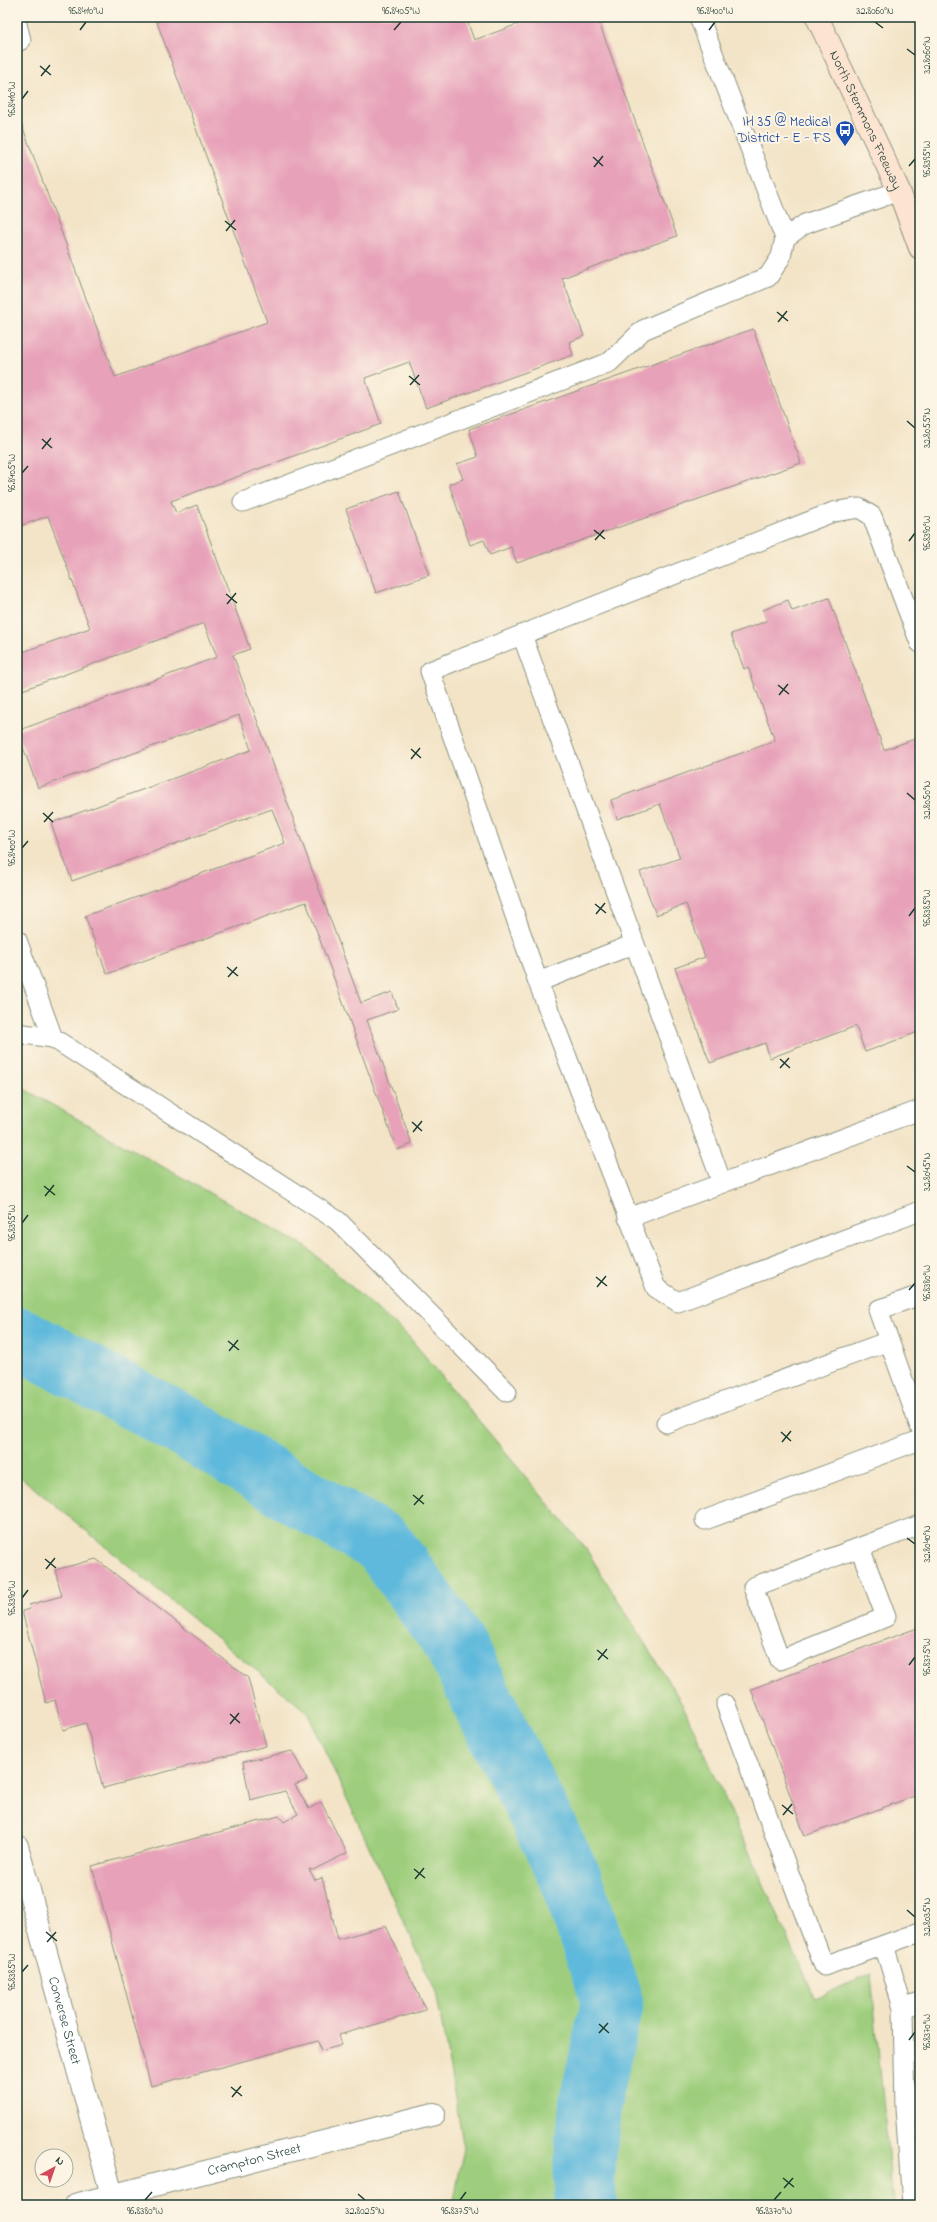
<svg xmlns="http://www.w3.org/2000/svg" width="937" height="2222" font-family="'Indie Flower',sans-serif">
	<rect width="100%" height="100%" fill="#fcf5e5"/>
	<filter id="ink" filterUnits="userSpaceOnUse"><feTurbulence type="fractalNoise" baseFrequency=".025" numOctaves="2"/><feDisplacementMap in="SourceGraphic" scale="8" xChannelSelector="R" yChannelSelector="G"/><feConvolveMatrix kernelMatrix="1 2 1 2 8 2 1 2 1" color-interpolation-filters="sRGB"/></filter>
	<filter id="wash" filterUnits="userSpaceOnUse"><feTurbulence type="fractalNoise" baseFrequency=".012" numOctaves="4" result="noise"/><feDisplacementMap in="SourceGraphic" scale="16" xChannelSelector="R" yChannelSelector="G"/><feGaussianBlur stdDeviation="0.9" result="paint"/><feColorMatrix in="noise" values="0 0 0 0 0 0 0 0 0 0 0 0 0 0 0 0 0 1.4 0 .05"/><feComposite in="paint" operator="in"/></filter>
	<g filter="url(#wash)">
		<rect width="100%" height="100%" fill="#f3e4c7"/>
		<!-- green -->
		<path fill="#9ece7d" stroke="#5e8658" d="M17,1085l289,162 103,90 177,212 96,154 133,295 56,-24 22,231h-440l11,-57 -28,-156 -129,-280 -290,-238z"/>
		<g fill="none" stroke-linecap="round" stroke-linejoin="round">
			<!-- river -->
			<path stroke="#5eb9dc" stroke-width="62" d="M17,1337l169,90 117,71 80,46 70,97 118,238 41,123 -22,102 -6,73 2,28"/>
		</g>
		<g id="blocks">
			<!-- building -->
			<g fill="#e7a1b9">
				<path d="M155,17h311l8,23 64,-23h59l80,219 -115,42 22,58 -15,6 4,13 -147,53 -17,-46 -44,16 16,46 -210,77 5,12 21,-8 53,144 -17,6 128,348 31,-11 6,17 -31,11 45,124 -15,6 -91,-248 -199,72 -22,-58 200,-73 -13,-34 -200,72 -21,-58 200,-73 -12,-35 -201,73 -21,-57 200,-74 -13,-34 -187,69v-38l73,-26 -42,-112 -31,11v-415l98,265 152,-55z"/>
				<path d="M753,329l48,134 -284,100 -6,-16 -21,8 -6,-15 -14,5 -21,-61 14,-5 -6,-15 21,-7 -9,-28z"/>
				<path d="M399,491l30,84 -53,18 -30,-84z"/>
				<path d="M829,598l55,152 36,-13v299l-2,-4 -53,20 -9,-26 -86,32 -5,-15 -55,20 -35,-95 30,-11 -19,-53 -30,11 -16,-43 40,-14 -20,-54 -43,15 -6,-19 164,-59 -27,-74 -4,2 -13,-35 36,-13 -4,-11 25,-10 4,11z"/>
				<path d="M96,1559l152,119 18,68 -163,42 -17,-65 -23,7 -8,-30 -9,3 -24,-92 8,-2 -1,-4 33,-9 -7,-26z"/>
				<path d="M920,1627v167l-115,42 -54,-147z"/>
				<path d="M292,1751l15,29 -12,5 14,24 12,-7 26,51 -34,17 -4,-1 6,11 7,-2 16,61 48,-13 40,84 -87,25 3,10 -21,6 -3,-10 -167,45 -59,-220 187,-50 5,6 14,-8 -13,-23 -35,9 -7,-38z"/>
			</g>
		</g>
	</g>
	<g filter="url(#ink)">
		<use href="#blocks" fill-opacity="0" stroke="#89907e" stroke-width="1"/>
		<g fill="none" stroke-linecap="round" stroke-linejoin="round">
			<!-- lane casing -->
			<g stroke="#89907e" stroke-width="21">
				<g id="lane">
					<path d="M17,24l4,16 -4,2"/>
					<path d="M785,238l20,-14 94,-33"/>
					<path d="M243,502l367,-140 33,-32 125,-53 13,-20 4,-19 -86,-221"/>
					<path d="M522,635l200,548"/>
					<path d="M920,643l-48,-127 -13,-8 -26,4 -403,159 108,311 118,306 22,14 242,-91"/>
					<path d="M17,940l36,98 285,183 169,171"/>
					<path d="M538,982l96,-38"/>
					<path d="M17,1033l36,5"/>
					<path d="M628,1218l292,-108"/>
					<path d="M920,1295l-42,15 42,117"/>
					<path d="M666,1423l223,-82"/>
					<path d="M705,1520l215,-80"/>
					<path d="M860,1548l26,69 -106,43 -27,-73 167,-62"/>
					<path d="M726,1705l98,261 60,-21 19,63 2,99 7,98"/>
					<path d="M884,1945l36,-13"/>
					<path d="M903,2008l17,-6"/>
				</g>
			</g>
			<!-- street casing -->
			<g stroke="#89907e" stroke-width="24">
				<g id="street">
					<path id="s1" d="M17,1846l95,349"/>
					<path id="s2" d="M75,2205l359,-91"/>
				</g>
			</g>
			<!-- secondary casing -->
			<g stroke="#89907e" stroke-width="24">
				<g id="secondary">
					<path id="s3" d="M817,17l82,174 21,57"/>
				</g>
			</g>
			<!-- lane -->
			<use href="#lane" stroke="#fff" stroke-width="19"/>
			<!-- street -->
			<use href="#street" stroke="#fff" stroke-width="22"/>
			<!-- secondary -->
			<use href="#secondary" stroke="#fde4d1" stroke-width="22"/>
		</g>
	</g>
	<!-- ticks -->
	<path fill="none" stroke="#1f3d34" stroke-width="1.5" d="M875,22l8,6M80,30l6,-8M394,30l7,-8M709,30l6,-8M907,49l8,6M40,66l11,9M41,76l9,-11M22,99l6,-8M593,157l10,9M909,166l6,-7M594,167l9,-11M225,221l11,9M226,231l9,-11M777,312l11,9M778,322l9,-11M409,376l11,9M410,385l9,-10M907,421l8,7M42,439l10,9M42,449l9,-11M22,473l6,-7M594,530l11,9M595,540l9,-10M909,541l6,-8M226,594l11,9M227,604l9,-11M778,685l11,9M779,695l9,-11M411,749l10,9M411,759l9,-11M907,793l8,7M43,813l10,9M44,822l9,-10M22,848l6,-7M595,904l11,9M596,914l9,-11M909,916l6,-8M227,967l11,9M228,977l9,-10M780,1059l10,9M780,1068l9,-10M412,1122l10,9M413,1132l9,-11M907,1166l8,6M44,1186l11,9M45,1196l9,-11M22,1223l6,-8M596,1277l11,9M597,1287l9,-11M909,1290l6,-7M228,1341l11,9M229,1351l9,-11M781,1432l10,9M782,1442l9,-11M413,1495l11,9M414,1505l9,-10M907,1538l8,6M45,1559l11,9M46,1569l9,-11M22,1598l6,-8M597,1650l11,9M598,1660l9,-11M909,1665l6,-8M230,1714l10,9M230,1724l9,-11M782,1805l11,9M783,1815l9,-11M414,1869l11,9M415,1879l9,-11M907,1910l8,7M46,1932l11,9M47,1942l9,-10M22,1972l6,-7M599,2024l10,9M599,2033l9,-10M909,2040l6,-8M231,2087l11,9M232,2097l9,-11M783,2178l11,9M784,2188l9,-10M358,2194l7,6M145,2200l7,-8M460,2200l6,-8M774,2200l7,-8"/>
	<!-- icons -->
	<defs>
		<g id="bus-pin" transform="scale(1)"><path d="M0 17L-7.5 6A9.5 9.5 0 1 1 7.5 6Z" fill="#1a4fb4" stroke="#fcf5e5"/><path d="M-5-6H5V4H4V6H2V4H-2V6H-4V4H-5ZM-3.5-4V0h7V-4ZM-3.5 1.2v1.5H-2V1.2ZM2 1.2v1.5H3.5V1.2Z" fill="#fff"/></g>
	</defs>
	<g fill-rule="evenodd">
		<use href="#bus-pin" x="845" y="130"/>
	</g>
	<g text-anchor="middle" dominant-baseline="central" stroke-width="4" stroke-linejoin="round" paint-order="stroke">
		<!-- street labels -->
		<g font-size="14" fill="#1f3d34" stroke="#fcf5e5">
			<text stroke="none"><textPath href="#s3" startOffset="114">North Stemmons Freeway</textPath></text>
			<text stroke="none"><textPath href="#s1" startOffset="181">Converse Street</textPath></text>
			<text stroke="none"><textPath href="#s2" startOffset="185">Crampton Street</textPath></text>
		</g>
		<!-- transit labels -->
		<g font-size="14" fill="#164399" stroke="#fcf5e5" text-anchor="end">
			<text x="831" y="122">IH 35 @ Medical<tspan x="831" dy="16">District - E - FS</tspan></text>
		</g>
	</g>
	<!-- margin -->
	<rect width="937" height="2222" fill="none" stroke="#fcf5e5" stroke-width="44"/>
	<!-- north arrow -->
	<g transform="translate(54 2168) rotate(40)"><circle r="19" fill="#fcf5e5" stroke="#a4ab9e"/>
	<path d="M0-3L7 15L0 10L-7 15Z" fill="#d1495b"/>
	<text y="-6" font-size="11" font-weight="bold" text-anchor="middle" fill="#1f3d34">N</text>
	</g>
	<rect x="22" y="22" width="893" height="2178" fill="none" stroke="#1f3d34" stroke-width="1.5"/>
	<g font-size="10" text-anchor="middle" fill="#1f3d34">
		<text x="86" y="14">96.8410°W</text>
		<text x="401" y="14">96.8405°W</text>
		<text x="715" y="14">96.8400°W</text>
		<text x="875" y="14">32.8060°N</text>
		<text transform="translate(926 55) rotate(-90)" y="4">32.8060°N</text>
		<text transform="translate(11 99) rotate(-90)" y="4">96.8410°W</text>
		<text transform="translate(926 159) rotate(-90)" y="4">96.8395°W</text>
		<text transform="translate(926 428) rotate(-90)" y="4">32.8055°N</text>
		<text transform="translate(11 473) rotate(-90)" y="4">96.8405°W</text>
		<text transform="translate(926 533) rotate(-90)" y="4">96.8390°W</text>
		<text transform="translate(926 800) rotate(-90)" y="4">32.8050°N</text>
		<text transform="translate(11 848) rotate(-90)" y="4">96.8400°W</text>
		<text transform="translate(926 908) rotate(-90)" y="4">96.8385°W</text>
		<text transform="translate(926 1172) rotate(-90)" y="4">32.8045°N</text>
		<text transform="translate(11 1223) rotate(-90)" y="4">96.8395°W</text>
		<text transform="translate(926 1283) rotate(-90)" y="4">96.8380°W</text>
		<text transform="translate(926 1544) rotate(-90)" y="4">32.8040°N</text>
		<text transform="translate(11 1598) rotate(-90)" y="4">96.8390°W</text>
		<text transform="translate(926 1657) rotate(-90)" y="4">96.8375°W</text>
		<text transform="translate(926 1917) rotate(-90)" y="4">32.8035°N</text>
		<text transform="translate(11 1972) rotate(-90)" y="4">96.8385°W</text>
		<text transform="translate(926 2032) rotate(-90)" y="4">96.8370°W</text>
		<text x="145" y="2214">96.8380°W</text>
		<text x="365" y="2214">32.8025°N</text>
		<text x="460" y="2214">96.8375°W</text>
		<text x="774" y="2214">96.8370°W</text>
	</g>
</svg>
